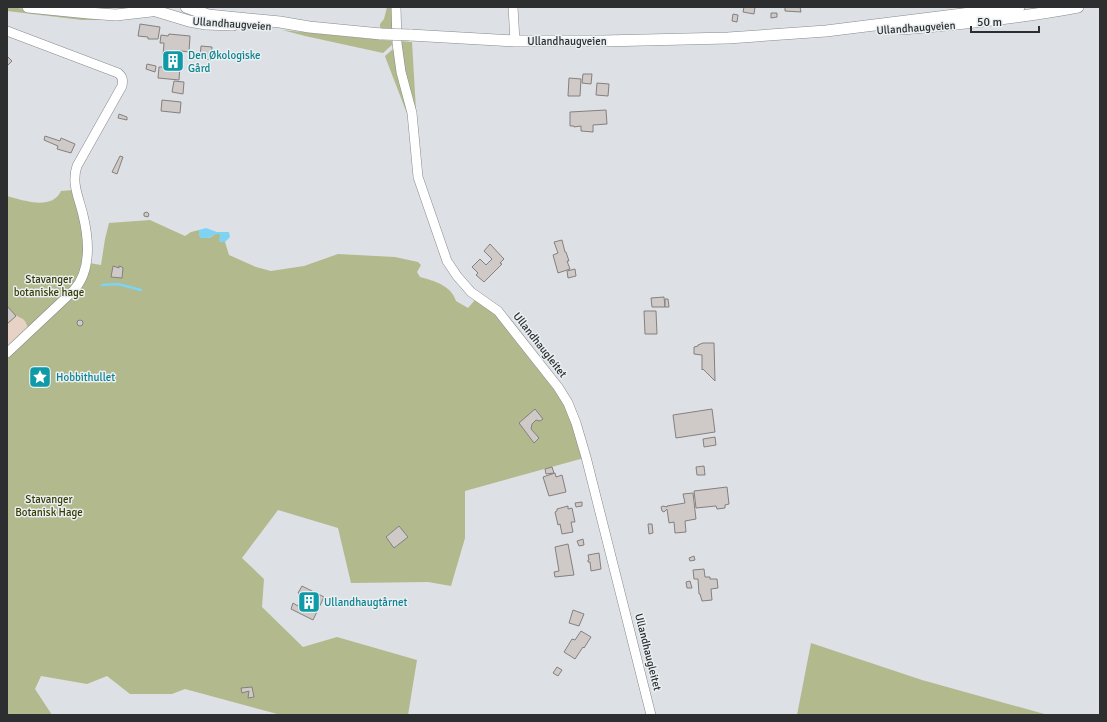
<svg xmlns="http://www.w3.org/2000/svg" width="1107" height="722" font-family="Signika,sans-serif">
	<rect width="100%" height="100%" fill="#dde1e5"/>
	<!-- education -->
	<path fill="#e8d2c5" d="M7,306l9,10 6,1 4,6 2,5 -21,28z"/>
	<!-- green -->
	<g fill="#b2b98d">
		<path d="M10,7l102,13h-30l-75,-9v-2z"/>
		<path d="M387,7h5v22l-12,-1v-4l4,-5z"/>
		<path d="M282,30l111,11v3l-10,9 -78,-17z"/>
		<path d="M400,41l12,1 4,68h-1l-8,-28z"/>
		<path d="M394,48l14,67 -2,-4 -20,-52 -1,-3z"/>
		<path d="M73,190l16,73 12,2 4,-26 4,-16 41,-3 35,16 6,-4 8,-2v5l2,3c6,0 9,1 14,-4h5v8h5l4,13 27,12 15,4 33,-5 34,-12 57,3 23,5 3,3 -4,7 3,5c14,4 31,8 36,24l12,7 7,-8 19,13 65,83 13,24 12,38 -119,33v47l-14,48 -23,-4 -77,1 -13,-55 -60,-18 -36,48 22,21 -2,28 41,40 34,-10 80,23 -9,55h-127l-96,-26 -13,5h-42l-23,-18 -20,8 -46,-8 -6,13 17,26h-45v-359l21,-28c-4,-12 -6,-8 -14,-14 -2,-2 -5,-5 -7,-8v-110c15,4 45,15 54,-5z"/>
		<path d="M811,643l111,37 126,35h-251z"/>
	</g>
	<!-- water -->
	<path fill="#7ed3f3" d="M206,228l11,4h12l1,5 -5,5h-4l-2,-2 1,-6h-5l-2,2 -5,2h-7l-2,-3v-5z"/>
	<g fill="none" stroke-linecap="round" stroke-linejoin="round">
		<!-- stream -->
		<path stroke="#7ed3f3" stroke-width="2.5" d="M102,285l16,-1 23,6"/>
	</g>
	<!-- building -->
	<g fill="#cfcac7" stroke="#85807e">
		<path d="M744,7h11l-1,7 -11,-2z"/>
		<path d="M783,7h17l1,5 -16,-1v-4z"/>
		<path d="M771,13h6v4l-6,1z"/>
		<path d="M733,14l5,1 -1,7 -5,-1z"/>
		<path d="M140,24l20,3 -2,12h-10v-2l-10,-1z"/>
		<path d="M169,34l21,2 -1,16 -8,-1 -2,29 -21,-2 1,-11h7l1,-11h-4l1,-13h-4l1,-8 7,1z"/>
		<path d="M201,46l11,1 -1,13 -11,-2z"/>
		<path d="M7,56l5,5 -4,4 -1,-1z"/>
		<path d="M147,64l9,2 -1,6 -9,-3z"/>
		<path d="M583,74h9l-1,10 -9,-1z"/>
		<path d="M569,78l12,1 -1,17h-12z"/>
		<path d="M174,81l10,1 -1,12 -11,-2z"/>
		<path d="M597,83l12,1 -1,12 -12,-1z"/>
		<path d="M162,100l19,2 -1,11 -19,-2z"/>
		<path d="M606,110l1,14 -14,1v7l-12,-1v-5l-7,1v-1h-4v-14z"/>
		<path d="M119,114l8,3v3l-9,-2z"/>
		<path d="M45,136l15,5 1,-3 14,6 -4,9 -14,-4 1,-3 -14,-6z"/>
		<path d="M120,156l3,1 -6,17 -5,-2z"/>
		<path d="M147,212l2,2 -1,3 -4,-1v-3z"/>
		<path d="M562,240l3,12h1l3,9h-2l3,8 -12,4 -5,-18 5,-2 -4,-11z"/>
		<path d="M490,244l14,15 -4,4 2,1 -18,18 -8,-7 2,-2 -6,-6 8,-8 6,6 6,-6 -8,-8z"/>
		<path d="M113,266l6,2v-2l3,1 1,1 -1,10 -11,-1z"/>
		<path d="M575,269l1,7 -8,2 -1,-7z"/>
		<path d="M664,297l1,10h-13l-1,-9z"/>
		<path d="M665,299h3l1,8h-4z"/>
		<path d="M7,306l9,10 -9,8z"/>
		<path d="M644,311h12l1,23h-12z"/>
		<circle cx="80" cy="323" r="3"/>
		<path d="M703,343h11l1,38 -12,-12 -1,1v-15l-8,-1v-7l4,-1v-1z"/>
		<path d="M535,409l8,10 -3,2 -4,-1 -4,4 -1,5 8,9 -5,5 -15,-20z"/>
		<path d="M712,409l3,23 -39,6 -3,-23z"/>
		<path d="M715,437l1,8 -12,2 -1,-8z"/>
		<path d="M704,466l1,9h-8l-1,-8z"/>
		<path d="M552,467l2,6 -8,1 -1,-5z"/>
		<path d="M555,473l1,4 6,-2 4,17 -17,4 -6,-19z"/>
		<path d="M727,487l2,17 -4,1v3l-8,1 -1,-3 -20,2 -2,-17z"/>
		<path d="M693,493l3,26 -11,2 1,11 -11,1 -1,-11 -5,1 -2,-14 -3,3 -2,-1 -1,-4 2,-1 4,1v-1l18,-3 -2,-9z"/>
		<path d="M582,502v4l-6,1 -1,-4z"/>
		<path d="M568,506v3l4,-1 3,14h-4l2,10 -11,2 -2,-10 -2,1 -3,-13 2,-1v-2z"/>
		<path d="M648,524h4l1,9 -4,1z"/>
		<path d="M399,526l9,11 -14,11 -8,-11z"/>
		<path d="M583,539l1,6 -5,1 -2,-5z"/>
		<path d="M568,544l6,31 -19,2 -1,-5 5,-1 -4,-24z"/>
		<path d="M599,553l2,16 -10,2 -1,-9h-2v-2h1l-1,-5z"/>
		<path d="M694,556l1,4 -5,1 -1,-3z"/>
		<path d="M704,569l1,8h5v2h7l1,9 -7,1 1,11 -10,1 -2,-7h-1l-1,-15h-4l-1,-9z"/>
		<path d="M690,581l2,7h-5l-1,-6z"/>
		<path d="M302,586l22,11 -11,23 -22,-11 2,-6 5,3 5,-11 -5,-2z"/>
		<path d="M305,594l12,5 -4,11 -13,-6z"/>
		<path d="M573,610l11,4 -5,12 -10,-3z"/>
		<path d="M581,631l10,6 -7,11 -1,-1 -8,12 -11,-7 8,-13 3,1z"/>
		<path d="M557,667l5,3 -4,6 -5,-3z"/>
		<path d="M252,687l2,10 -6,1 1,-7 -7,2 -1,-5z"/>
	</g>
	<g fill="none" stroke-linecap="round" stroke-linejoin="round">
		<!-- minor casing -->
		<g stroke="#868a8d" stroke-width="10">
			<g id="minor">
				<path d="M396,7l1,36 4,29 11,41 6,64 29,84 10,15 14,16 27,19 60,76 10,16 8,20 10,34 65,258"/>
				<path d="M513,7l2,34"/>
				<path d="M7,31l111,42c5,4 5,7 4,13l-45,80c-6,17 2,32 6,49 6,25 9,56 -10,76l-66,62"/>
			</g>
		</g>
		<!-- major casing -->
		<g stroke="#868a8d" stroke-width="12">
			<g id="major">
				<path d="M28,7l60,6 28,2 35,-4"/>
				<path d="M186,7l22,8 72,7 29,5 72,7"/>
				<path d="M156,11l33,10 17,3 27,1"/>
				<path d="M902,29c59,-5 118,-11 176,-22"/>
				<path d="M410,35l105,6h88l125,-3 98,-7 193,-24"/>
			</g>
		</g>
		<!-- minor -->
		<use href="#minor" stroke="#fff" stroke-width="9"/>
		<!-- major -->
		<use href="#major" stroke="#fff" stroke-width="11"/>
		<!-- major-bridge casing -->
		<g stroke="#868a8d" stroke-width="12" stroke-linecap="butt">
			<path id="major-bridge" d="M381,34l29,1"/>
		</g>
		<!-- major-bridge -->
		<use href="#major-bridge" stroke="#fff" stroke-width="11"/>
	</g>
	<!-- icons -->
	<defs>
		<g id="building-square" transform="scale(1.15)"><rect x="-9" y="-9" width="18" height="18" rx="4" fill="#0f9aa8" stroke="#eaeff2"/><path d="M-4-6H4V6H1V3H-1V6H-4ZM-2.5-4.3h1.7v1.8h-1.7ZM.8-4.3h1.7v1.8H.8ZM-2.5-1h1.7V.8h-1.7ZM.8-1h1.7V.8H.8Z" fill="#fff"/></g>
		<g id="sight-square" transform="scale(1.15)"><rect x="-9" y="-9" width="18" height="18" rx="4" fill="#0f9aa8" stroke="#eaeff2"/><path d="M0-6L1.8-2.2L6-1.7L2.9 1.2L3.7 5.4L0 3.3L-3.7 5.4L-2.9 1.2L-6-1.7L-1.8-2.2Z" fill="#fff"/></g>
	</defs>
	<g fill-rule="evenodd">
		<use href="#building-square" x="173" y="61"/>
		<use href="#sight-square" x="40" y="377"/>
		<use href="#building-square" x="309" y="602"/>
	</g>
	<g text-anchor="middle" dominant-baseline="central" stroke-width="3" stroke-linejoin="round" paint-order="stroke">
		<!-- street labels -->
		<g font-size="11" fill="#2c2e2f" stroke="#eaeff2">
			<text transform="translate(232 24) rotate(4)">Ullandhaugveien</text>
			<text transform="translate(916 28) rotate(-4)">Ullandhaugveien</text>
			<text x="567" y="41">Ullandhaugveien</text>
			<text transform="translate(540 345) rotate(52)">Ullandhaugleitet</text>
			<text transform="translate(648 652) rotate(76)">Ullandhaugleitet</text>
		</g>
		<!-- culture labels -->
		<g font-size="11" fill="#0d838f" stroke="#eaeff2" text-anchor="start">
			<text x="188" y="55">Den Økologiske<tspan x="188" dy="13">Gård</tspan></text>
			<text x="56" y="377">Hobbithullet</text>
			<text x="324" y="602">Ullandhaugtårnet</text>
		</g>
		<!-- park labels -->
		<g font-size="11" fill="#373b03" stroke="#eaeff2">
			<text x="49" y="279">Stavanger<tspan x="49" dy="13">botaniske hage</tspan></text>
			<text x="49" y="499">Stavanger<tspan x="49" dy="13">Botanisk Hage</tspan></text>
		</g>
	</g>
	<!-- border -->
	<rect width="1107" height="722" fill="none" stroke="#2c2e2f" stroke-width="16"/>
	<!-- scale -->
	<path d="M971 26v6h68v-6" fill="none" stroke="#2c2e2f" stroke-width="2"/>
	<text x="977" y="26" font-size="12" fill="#2c2e2f" stroke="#eaeff2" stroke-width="3" paint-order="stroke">50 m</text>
</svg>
